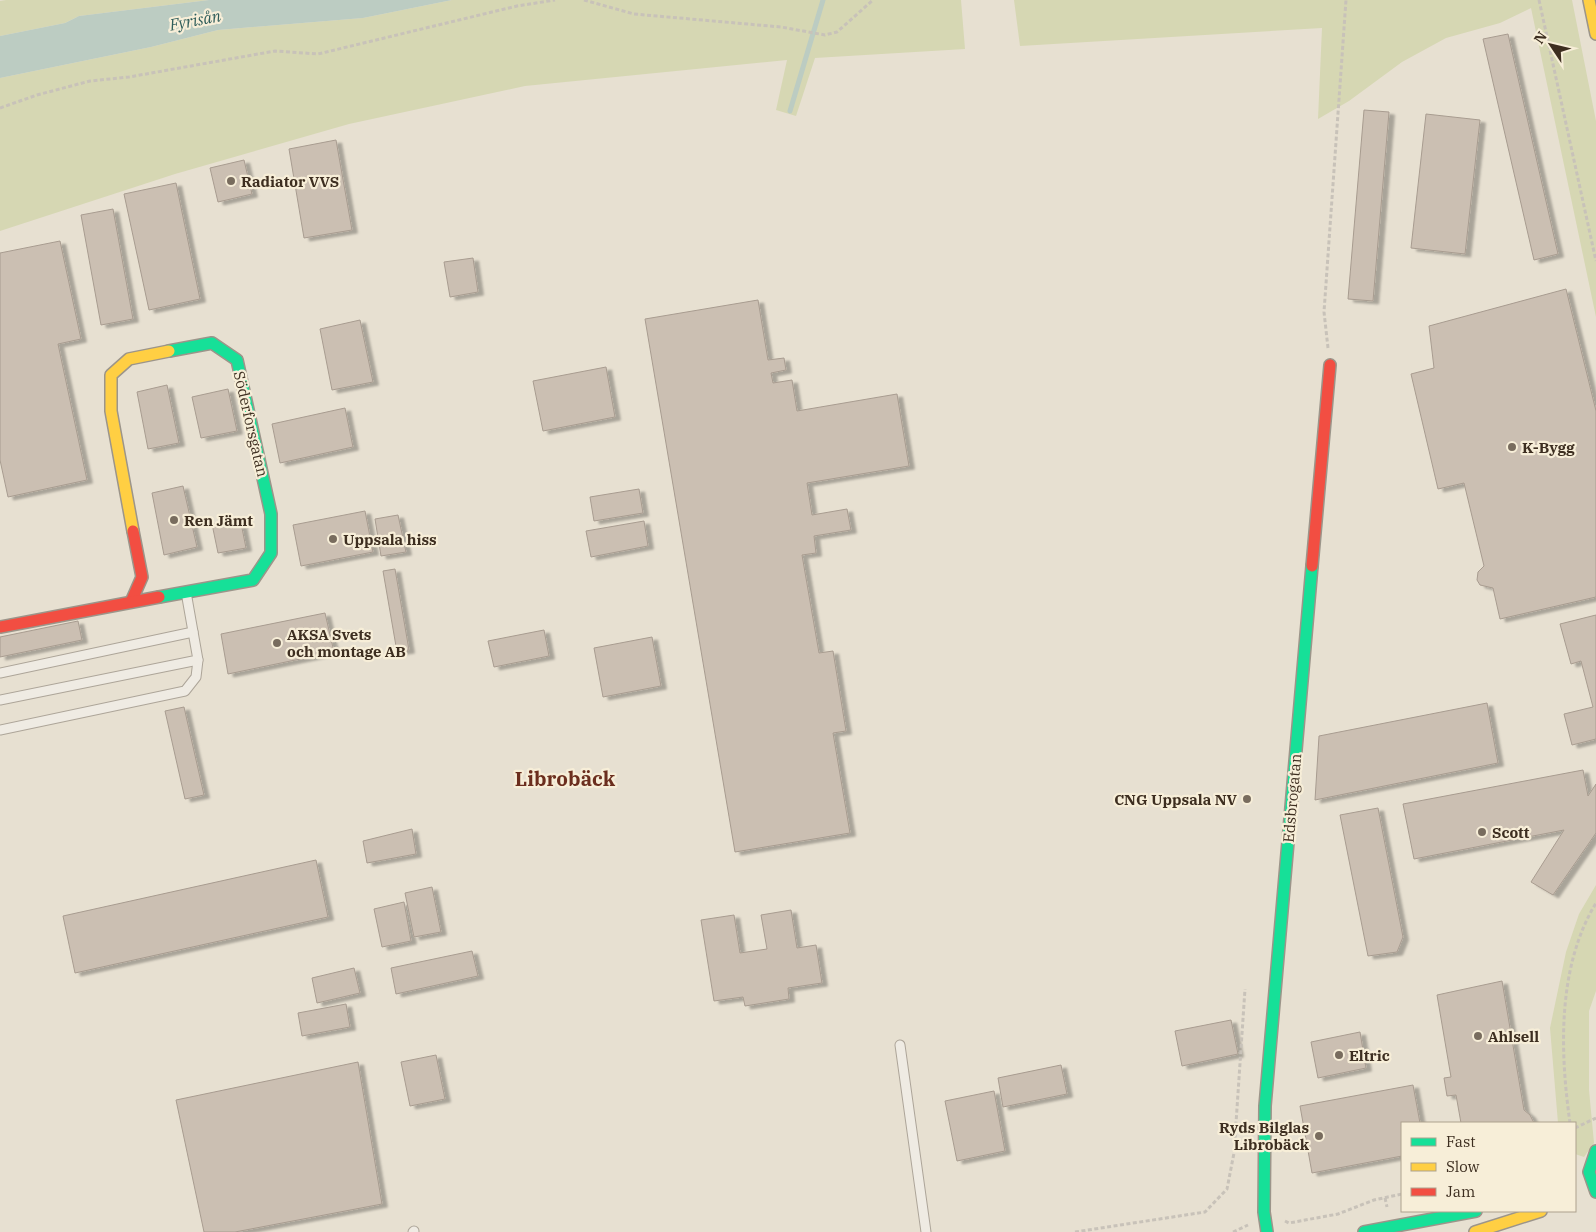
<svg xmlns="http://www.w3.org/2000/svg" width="1596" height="1232" font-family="'IBM Plex Serif',serif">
	<defs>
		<filter id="shadow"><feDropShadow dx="5.5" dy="3" stdDeviation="1" flood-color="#0004"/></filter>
	</defs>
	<rect width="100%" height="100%" fill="#e7e0d1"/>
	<!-- grass -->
	<g fill="#d6d7b3">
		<path d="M6,0h203l-130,16 -14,7 -65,13v-35z"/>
		<path d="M452,0h509l4,49 -150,9 -19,58 -20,-6 11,-50 -262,26 -176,38 -174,50 -175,57v-153l151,-31 67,-17 145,-12z"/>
		<path d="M1014,0h558l24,121v196l-65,-309 -31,15 -54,15 -44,24 -53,39 -31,18 4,-91 -302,18z"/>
		<path d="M1596,885v106l-7,20v79l5,53 -10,14 -9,-3v-31h-17l-8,-95 16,-76 13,-38z"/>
	</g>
	<!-- water -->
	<path fill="#bcccc2" d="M209,0h243l-89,18 -145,12 -67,17 -151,31v-42l65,-13 14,-7z"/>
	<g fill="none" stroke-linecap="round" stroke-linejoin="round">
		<!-- stream -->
		<path stroke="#bcccc2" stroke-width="5" d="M790,111l33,-111"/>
	</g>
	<!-- building -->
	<g fill="#cbbfb2" stroke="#a89c90" filter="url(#shadow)">
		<path d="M1508,34l50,220 -24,6 -51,-221z"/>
		<path d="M1364,110l25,2 -16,189 -25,-2z"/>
		<path d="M1426,114l54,6 -15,134 -54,-6z"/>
		<path d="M336,140l16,90 -48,8 -15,-89z"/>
		<path d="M244,160l8,34 -34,8 -8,-34z"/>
		<path d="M176,183l24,116 -51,11 -25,-116z"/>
		<path d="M113,209l20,110 -32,6 -20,-110z"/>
		<path d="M60,241l21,98 -23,5 29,136 -79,17 -8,-37v-207z"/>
		<path d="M473,258l5,34 -28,5 -6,-35z"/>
		<path d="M1566,289l30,122v186l-96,22 -7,-31 -13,-3 -3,-5 1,-8 6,-6 -20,-83 -26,6 -27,-115 23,-6 -5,-42z"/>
		<path d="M758,300l10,60 16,-2 2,12 -15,3 2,10 19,-3 5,31 100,-17 12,72 -102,17 5,32 35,-6 4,21 -37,6 2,17 -14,2 17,98 14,-2 13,80 -13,2 17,100 -115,19 -90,-533z"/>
		<path d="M360,320l13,62 -41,8 -12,-61z"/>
		<path d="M606,367l9,50 -72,14 -10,-50z"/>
		<path d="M167,385l12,58 -31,6 -11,-57z"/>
		<path d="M228,389l9,42 -36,7 -9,-41z"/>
		<path d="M345,408l8,39 -73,16 -8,-39z"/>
		<path d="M183,486l14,61 -33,8 -12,-62z"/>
		<path d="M639,489l4,24 -49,8 -4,-24z"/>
		<path d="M365,511l8,41 -72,14 -8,-41z"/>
		<path d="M398,515l8,37 -25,4 -6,-37z"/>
		<path d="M240,518l6,30 -28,5 -6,-29z"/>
		<path d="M644,521l4,25 -57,11 -5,-26z"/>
		<path d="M395,569l14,81 -12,2 -14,-81z"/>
		<path d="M325,613l9,39 -106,22 -7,-40z"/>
		<path d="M1596,615v124l-24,6 -8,-31 29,-7 -12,-46 -10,3 -11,-40z"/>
		<path d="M78,621l4,19 -82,17v-20z"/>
		<path d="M544,630l5,26 -55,11 -6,-26z"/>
		<path d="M652,637l9,49 -58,11 -9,-49z"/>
		<path d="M1487,703l11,60 -183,37 4,-64z"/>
		<path d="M184,707l20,88 -19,4 -20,-88z"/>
		<path d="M1583,770l5,26 8,-12v49l-43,62 -22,-13 33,-52 -150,29 -11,-55z"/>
		<path d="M1378,808l25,129 -6,15 -29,4 -28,-141z"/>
		<path d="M412,829l4,25 -49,9 -4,-22z"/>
		<path d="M316,860l12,57 -253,56 -12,-57z"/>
		<path d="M432,887l9,45 -27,5 -9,-44z"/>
		<path d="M404,902l7,39 -29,6 -8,-38z"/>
		<path d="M791,910l6,38 19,-3 6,38 -34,5 1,11 -44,7 -2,-9 -29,4 -13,-81 33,-5 6,38 27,-4 -6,-34z"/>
		<path d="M472,951l6,25 -82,18 -5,-26z"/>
		<path d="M354,968l6,25 -43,10 -5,-25z"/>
		<path d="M1502,981l22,129 6,5 4,8h-73l-5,-28 -9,1 -3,-18 7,-1 -14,-82z"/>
		<path d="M346,1004l4,23 -48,9 -4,-23z"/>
		<path d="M1231,1020l7,34 -56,12 -7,-35z"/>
		<path d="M1360,1032l6,36 -48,10 -7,-36z"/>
		<path d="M436,1055l9,44 -35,7 -9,-44z"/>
		<path d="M358,1062l24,142 -147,28h-31l-28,-132z"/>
		<path d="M1061,1065l6,29 -64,13 -5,-29z"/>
		<path d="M1413,1085l7,38h-18v33l-90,17 -12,-67z"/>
		<path d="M994,1091l11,60 -48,10 -12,-60z"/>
	</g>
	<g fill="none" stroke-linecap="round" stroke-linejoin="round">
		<!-- lane casing -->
		<g stroke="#ada599" stroke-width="11">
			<g id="lane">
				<path d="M0,673l193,-41"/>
				<path d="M0,700l198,-40 -12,-68"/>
				<path d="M0,730l185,-39 11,-14 2,-17"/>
				<path d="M900,1045l26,187"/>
				<path d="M413,1232l1,-1"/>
			</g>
		</g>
		<!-- fast casing -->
		<g stroke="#9c958a" stroke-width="14">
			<g id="fast">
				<path d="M159,597l94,-17 18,-27v-39l-34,-154 -25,-17 -43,8"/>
				<path d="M1596,1151l-7,21 7,20"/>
				<path d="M1267,1232l-3,-20 1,-106 47,-540"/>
				<path d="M1364,1232l112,-21"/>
			</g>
		</g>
		<!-- slow casing -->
		<g stroke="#9c958a" stroke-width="14">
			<g id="slow">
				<path d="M1589,0l7,34"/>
				<path d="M133,531l-22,-120v-36l18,-16 40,-8"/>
				<path d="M1475,1232l66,-21"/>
			</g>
		</g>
		<!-- jam casing -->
		<g stroke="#9c958a" stroke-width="14">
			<g id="jam">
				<path d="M1312,566l18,-201"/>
				<path d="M131,602l11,-25 -9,-46"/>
				<path d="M0,627l159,-30"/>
			</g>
		</g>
		<!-- path -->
		<g stroke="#c8c2b9" stroke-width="3" stroke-dasharray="4 2.5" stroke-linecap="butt">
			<path d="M584,0l50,14 147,13 44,8 12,-3 36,-32"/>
			<path d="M1539,0l57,261"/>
			<path d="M0,108l37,-13 53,-14 39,-4 146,-26 43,3 199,-48 38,-6"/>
			<path d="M1328,348l-4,-36 22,-312"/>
			<path d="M1570,1123c-10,-71 -13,-156 26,-220"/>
			<path d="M1575,1128l21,-10"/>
			<path d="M1385,1198l2,9"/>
			<path d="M1285,1221l4,2 49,-9 36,-14 28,-6"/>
			<path d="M1075,1232l130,-20 22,-23 7,-36 11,-164"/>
			<path d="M1233,1232l15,-7"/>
		</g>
		<!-- lane -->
		<use href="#lane" stroke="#efebe3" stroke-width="9"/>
		<!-- fast -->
		<use href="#fast" stroke="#16e098" stroke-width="11"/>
		<!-- slow -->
		<use href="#slow" stroke="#ffcf43" stroke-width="11"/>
		<!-- jam -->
		<use href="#jam" stroke="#f24e42" stroke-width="11"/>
	</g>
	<!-- markers -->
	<g fill="#786c5e" stroke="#f7eed8" stroke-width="2">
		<circle cx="231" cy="181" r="5"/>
		<circle cx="1512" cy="447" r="5"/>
		<circle cx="174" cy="520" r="5"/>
		<circle cx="333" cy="539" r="5"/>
		<circle cx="277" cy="643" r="5"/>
		<circle cx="1247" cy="799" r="5"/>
		<circle cx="1482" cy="832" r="5"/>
		<circle cx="1478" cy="1036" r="5"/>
		<circle cx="1339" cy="1055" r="5"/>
		<circle cx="1319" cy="1136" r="5"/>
	</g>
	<g text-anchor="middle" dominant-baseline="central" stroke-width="4.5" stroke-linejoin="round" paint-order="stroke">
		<!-- poi labels -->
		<g font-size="15" font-weight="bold" fill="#3d2e20" stroke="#f7eed8" text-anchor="start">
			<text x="241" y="181">Radiator VVS</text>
			<text x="1522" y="447">K-Bygg</text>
			<text x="184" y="520">Ren Jämt</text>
			<text x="343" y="539">Uppsala hiss</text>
			<text x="287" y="634">AKSA Svets<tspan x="287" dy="17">och montage AB</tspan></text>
			<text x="1237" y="799" text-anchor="end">CNG Uppsala NV</text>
			<text x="1492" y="832">Scott</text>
			<text x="1488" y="1036">Ahlsell</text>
			<text x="1349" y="1055">Eltric</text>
			<text x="1309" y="1127" text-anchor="end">Ryds Bilglas<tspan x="1309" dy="17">Librobäck</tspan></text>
		</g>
		<!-- street labels -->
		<g font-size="15" fill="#3d2e20" stroke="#f7eed8">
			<text transform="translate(251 424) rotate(77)">Söderforsgatan</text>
			<text transform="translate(1292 798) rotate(-85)">Edsbrogatan</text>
		</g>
		<!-- water labels -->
		<g font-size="16" font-style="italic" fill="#2f5d5a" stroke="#f7eed8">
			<text transform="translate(195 20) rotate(-11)">Fyrisån</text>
		</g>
		<!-- district labels -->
		<g font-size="20" font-weight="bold" fill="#6b2e1e" stroke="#f7eed8">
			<text x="565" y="778">Librobäck</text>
		</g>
	</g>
	<!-- legend -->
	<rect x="1401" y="1122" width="175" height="90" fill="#f7eed8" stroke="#ada18e"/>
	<rect x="1411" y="1138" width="25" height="8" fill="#16e098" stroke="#ada18e"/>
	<text x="1446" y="1147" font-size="15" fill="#3d2e20">Fast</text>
	<rect x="1411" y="1163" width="25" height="8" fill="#ffcf43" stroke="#ada18e"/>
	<text x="1446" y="1172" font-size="15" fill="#3d2e20">Slow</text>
	<rect x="1411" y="1188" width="25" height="8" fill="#f24e42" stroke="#ada18e"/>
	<text x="1446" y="1197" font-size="15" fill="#3d2e20">Jam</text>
	<!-- north arrow -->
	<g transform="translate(1551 45) rotate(305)" stroke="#f7eed8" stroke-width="4" paint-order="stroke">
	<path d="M0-4L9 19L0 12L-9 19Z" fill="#3d2e20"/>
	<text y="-8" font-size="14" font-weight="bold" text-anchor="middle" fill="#3d2e20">N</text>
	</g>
</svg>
